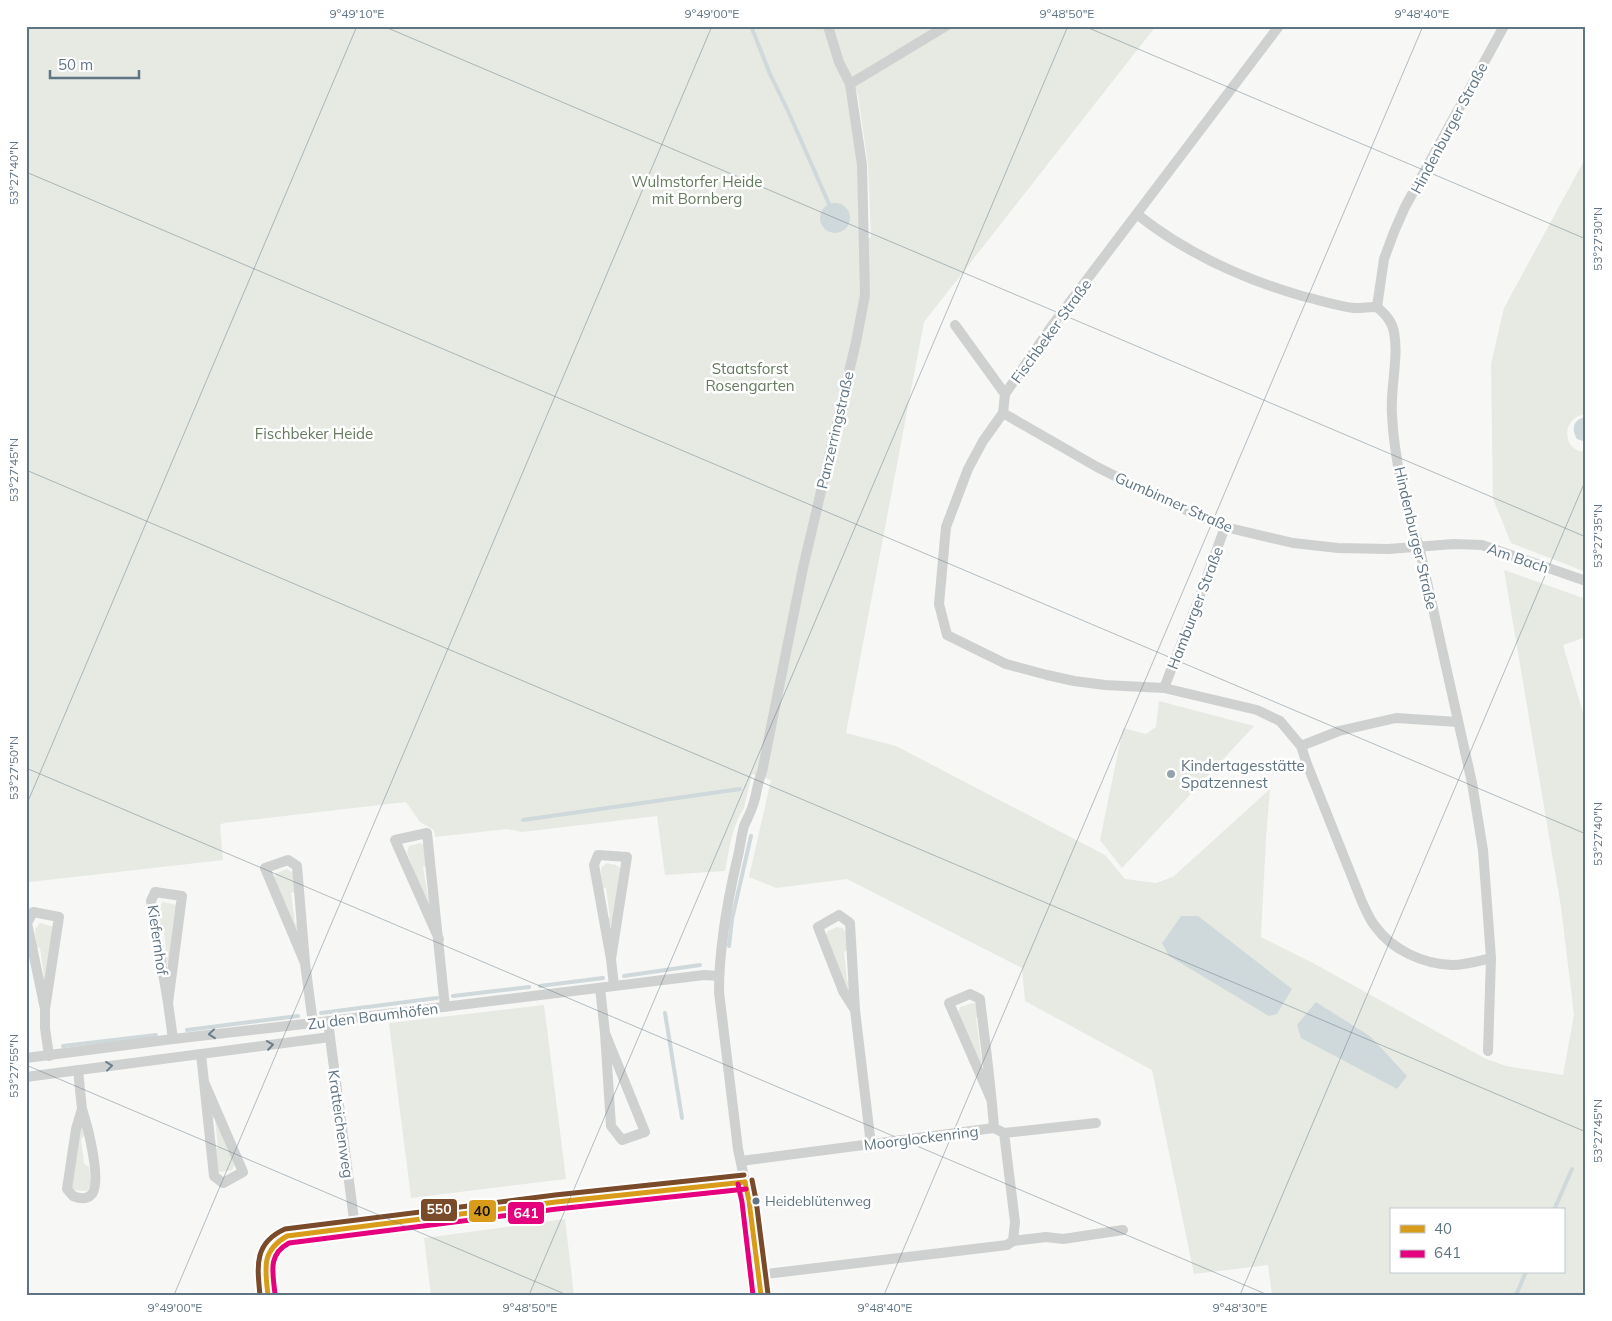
<svg xmlns="http://www.w3.org/2000/svg" width="1612" height="1321" font-family="Mulish,sans-serif">
	<rect width="100%" height="100%" fill="#f7f7f5"/>
	<!-- green -->
	<g fill="#e6eae3" fill-rule="evenodd">
		<path d="M26,26h802l22,58 15,156 6,-3 -3,-72 -10,-70 -14,-34 -11,-35h323l-232,296 -78,411 50,13 209,109 20,24 31,4 17,-6 97,-88 -4,49 -5,99 52,26 173,96 20,7 57,9 11,-60 -13,-108 -57,-337 82,29v38l-23,8 23,78v572h-314l-4,-30 -74,9 -42,-204 -127,-69 -3,-33 -175,-89 -71,9 -27,-11 22,-97 -19,-6 -8,34c-12,17 -15,43 -19,63l-60,4 -8,-59 -135,16 -15,-3 -72,8 -1,-7 -14,-8 -14,-20 -182,21 -4,2 3,35 -193,22 -4,2zM1181,916h17l-36,27zM1316,1002l54,34 36,40 -9,13 -95,-51zM1391,1210h172v62h-172z"/>
		<path d="M1586,157v257c-27,3 -23,40 0,37v121l-75,-29 -18,-44 -2,-135 13,-56z"/>
		<path d="M1159,701l95,25 -132,142 -22,-28 23,-112 23,6 10,-7z"/>
		<path d="M420,843l4,2 4,21 -5,1 5,29h4v9l-5,1 -20,-54 2,-6z"/>
		<path d="M606,863l10,2 4,3 -7,58h-6l-1,-8h4l-4,-30h-4l-1,-20z"/>
		<path d="M287,869l6,4 2,19 -4,1 4,30h3l2,8 -6,1 -20,-53 1,-5z"/>
		<path d="M163,902l14,3 -7,59 -6,1 -1,-8 4,-1 -4,-30h-4l-1,-19z"/>
		<path d="M40,923l14,4 -8,58 -5,-7 3,-2 -4,-28 -4,-1 -1,-18z"/>
		<path d="M837,927l5,1 4,4 2,18 -4,2 3,29 5,1 1,8 -6,1 -21,-56 2,-4z"/>
		<path d="M973,1003l4,1 2,13 -3,1 5,39h4v8l-5,1 -22,-53 2,-6z"/>
		<path d="M544,1005l22,174 -155,19 -22,-175z"/>
		<path d="M212,1108l23,56 -3,6 -11,2 -3,-1 -3,-23h3l-3,-29 -3,-1z"/>
		<path d="M83,1126l2,9 -4,4 3,25 5,3 2,18 -4,6c-5,0 -13,0 -16,-4l10,-60z"/>
		<path d="M565,1219l9,76h-143l-7,-57z"/>
	</g>
	<!-- water -->
	<g fill="#cfd8da">
		<circle cx="835" cy="218" r="15"/>
		<path d="M1586,417v25l-9,-3c-6,-10 -4,-20 9,-22z"/>
		<path d="M1181,916h17l94,73 -15,25 -8,2 -100,-60 -7,-13z"/>
		<path d="M1316,1002l54,34 37,40 -10,13 -96,-51 -4,-13z"/>
	</g>
	<g fill="none" stroke-linecap="round" stroke-linejoin="round">
		<!-- stream -->
		<g stroke="#cfd8da" stroke-width="4">
			<path d="M751,26l19,48 18,37 41,93"/>
			<path d="M523,820l217,-31"/>
			<path d="M729,946l3,-27 19,-83"/>
			<path d="M624,976l76,-11"/>
			<path d="M540,986l63,-8"/>
			<path d="M453,996l76,-9"/>
			<path d="M321,1013l116,-15"/>
			<path d="M665,1013l17,105"/>
			<path d="M187,1030l111,-14"/>
			<path d="M63,1046l93,-11"/>
			<path d="M1554,1210l18,-41"/>
			<path d="M1516,1295l10,-23"/>
		</g>
		<!-- street -->
		<g stroke="#cfd0d0" stroke-width="10">
			<path d="M1279,26l-228,301 -46,67 -2,19 -20,28 -15,28 -22,58 -7,77 8,31 59,29 41,11 27,6 31,4 59,3 93,22 23,11 21,25 6,18 55,138c4,8 7,17 13,24 17,24 48,38 77,39 13,0 27,-4 39,-7"/>
			<path d="M850,84l96,-58"/>
			<path d="M1138,215c48,38 105,64 164,81 17,4 35,10 52,12 8,0 16,-1 23,-1"/>
			<path d="M955,325l50,69"/>
			<path d="M1003,413l94,54 60,30 68,30 68,16 45,5 50,1 66,-5 28,1 104,36"/>
			<path d="M1164,688l34,-87 27,-74"/>
			<path d="M1301,746l38,-15 57,-13 62,4"/>
			<path d="M439,939l-44,-99 32,-7 18,174"/>
			<path d="M611,959l-17,-94 4,-10 29,2 -16,102 3,27"/>
			<path d="M305,963l-40,-95 23,-8 9,6 8,97 8,60"/>
			<path d="M600,988l5,45 40,99 -23,8 -11,-14 -6,-93"/>
			<path d="M168,1003l-17,-102 4,-9 27,4 -14,107 5,36"/>
			<path d="M45,1009l-18,-86 6,-11 26,5 -14,92v19l4,28"/>
			<path d="M855,1010l-12,-19 -25,-64 21,-12 11,8 5,87 16,135"/>
			<path d="M328,1022l27,205"/>
			<path d="M1488,1051l3,-93 -8,-108 -11,-67 -53,-237c-14,-37 -25,-91 -27,-131 -2,-27 7,-57 2,-83 -2,-11 -9,-18 -17,-25l7,-48 10,-27 11,-25 99,-181"/>
			<path d="M201,1054l13,122 9,7 20,-11 -39,-90"/>
			<path d="M26,1058l147,-19 140,-16 391,-48 15,1"/>
			<path d="M78,1070l4,39 -6,20 -9,60 6,7c5,2 13,4 18,-1 12,-11 -4,-71 -9,-86"/>
			<path d="M26,1077l304,-40"/>
			<path d="M991,1099l-42,-96 21,-9 10,5c5,43 11,86 14,129"/>
			<path d="M1004,1133l92,-10"/>
			<path d="M741,1161l253,-33 10,5 11,89 -2,19 -6,4 -249,30"/>
			<path d="M1013,1241l33,-4 17,2 60,-9"/>
			<path d="M268,1295c-3,-25 -9,-47 19,-59l269,-34 189,-20"/>
			<path d="M761,1295l-12,-94 -11,-52 -19,-157c0,-45 8,-89 18,-132 3,-11 4,-23 7,-34 3,-7 7,-14 9,-21 4,-11 4,-22 9,-33l41,-204 53,-226 9,-47 -3,-130 -12,-81 -11,-22 -11,-36"/>
		</g>
		<!-- bus-1 casing -->
		<g stroke="#fff" stroke-width="9">
			<g id="bus-1">
				<path d="M745,1182l4,19 12,94"/>
				<path d="M268,1295c-3,-27 -7,-44 19,-59l269,-34 189,-20"/>
			</g>
		</g>
		<!-- bus-2 casing -->
		<g stroke="#fff" stroke-width="9">
			<g id="bus-2">
				<path d="M738,1184l4,18 11,93"/>
				<path d="M275,1294c-2,-21 -8,-39 14,-51l268,-34 189,-20"/>
			</g>
		</g>
		<!-- bus-3 casing -->
		<g stroke="#fff" stroke-width="9">
			<g id="bus-3">
				<path d="M752,1180l4,20 12,94"/>
				<path d="M260,1295c-3,-30 -6,-52 25,-66l270,-34 189,-20"/>
			</g>
		</g>
		<!-- bus-1 -->
		<use href="#bus-1" stroke="#d99c1a" stroke-width="5"/>
		<!-- bus-2 -->
		<use href="#bus-2" stroke="#e5007d" stroke-width="5"/>
		<!-- bus-3 -->
		<use href="#bus-3" stroke="#7a4b2a" stroke-width="5"/>
	</g>
	<!-- one-way arrows -->
	<defs><path id="oneway-chevron" d="M-2-3.5L2.5 0L-2 3.5" fill="none" stroke-width="1.6" stroke-linecap="round" stroke-linejoin="round" transform="scale(1.25)"/></defs>
	<g stroke="#6b7e8b">
		<use href="#oneway-chevron" transform="translate(212 1034) rotate(174)"/>
		<use href="#oneway-chevron" transform="translate(270 1045) rotate(-8)"/>
		<use href="#oneway-chevron" transform="translate(109 1066) rotate(-7)"/>
	</g>
	<!-- ticks -->
	<path fill="none" stroke="#607583" stroke-width="1" stroke-opacity="0.45" d="M383,26l1203,511M1084,26l502,213M26,172l1560,662M26,470l1560,662M26,768l1242,527M26,806l331,-780M26,1065l541,230M174,1295l538,-1269M529,1295l539,-1269M884,1295l539,-1269M1240,1295l346,-816"/>
	<!-- markers -->
	<circle fill="#95a2ab" stroke="#fff" stroke-width="2" cx="1171" cy="774" r="5"/>
	<circle fill="#607583" stroke="#fff" stroke-width="2" cx="756" cy="1201" r="4.5"/>
	<g text-anchor="middle" dominant-baseline="central" stroke-width="5" stroke-linejoin="round" paint-order="stroke">
		<!-- bus labels -->
		<g font-size="14" fill="#607583" stroke="#fff" text-anchor="start">
			<text x="765" y="1201">Heideblütenweg</text>
		</g>
		<!-- street labels -->
		<g font-size="15" fill="#607583" stroke="#fff">
			<text transform="translate(1449 128) rotate(-62)">Hindenburger Straße</text>
			<text transform="translate(1051 331) rotate(-54)">Fischbeker Straße</text>
			<text transform="translate(835 430) rotate(-77)">Panzerringstraße</text>
			<text transform="translate(1174 502) rotate(24)">Gumbinner Straße</text>
			<text transform="translate(1416 538) rotate(77)">Hindenburger Straße</text>
			<text transform="translate(1518 558) rotate(19)">Am Bach</text>
			<text transform="translate(1195 608) rotate(-69)">Hamburger Straße</text>
			<text transform="translate(158 940) rotate(82)">Kiefernhof</text>
			<text transform="translate(373 1016) rotate(-7)">Zu den Baumhöfen</text>
			<text transform="translate(341 1124) rotate(82)">Kratteichenweg</text>
			<text transform="translate(921 1138) rotate(-7)">Moorglockenring</text>
		</g>
		<!-- park labels -->
		<g font-size="15" fill="#667a5f" stroke="#fff">
			<text x="697" y="181">Wulmstorfer Heide<tspan x="697" dy="17">mit Bornberg</tspan></text>
			<text x="750" y="368">Staatsforst<tspan x="750" dy="17">Rosengarten</tspan></text>
			<text x="314" y="433">Fischbeker Heide</text>
		</g>
		<!-- poi labels -->
		<g font-size="15" fill="#607583" stroke="#fff" text-anchor="start">
			<text x="1181" y="765">Kindertagesstätte<tspan x="1181" dy="17">Spatzennest</tspan></text>
		</g>
	</g>
	<g stroke="#fff" stroke-width="2">
		<rect x="420" y="1198" width="38" height="24" rx="5" fill="#7a4b2a"/>
		<rect x="468" y="1199" width="29" height="24" rx="5" fill="#d99c1a"/>
		<rect x="507" y="1201" width="38" height="24" rx="5" fill="#e5007d"/>
	</g>
	<g font-size="14" text-anchor="middle" font-weight="bold" fill="#fff">
		<text x="439" y="1214">550</text>
		<text x="526" y="1218">641</text>
	</g>
	<g font-size="14" text-anchor="middle" font-weight="bold" fill="#111">
		<text x="482" y="1216">40</text>
	</g>
	<!-- border -->
	<rect width="1612" height="1321" fill="none" stroke="#ffffff" stroke-width="55"/>
	<!-- legend -->
	<rect x="1390" y="1208" width="175" height="65" fill="#ffffff" stroke="#bfc8cd"/>
	<rect x="1400" y="1225" width="25" height="8" fill="#d99c1a" stroke="#bfc8cd"/>
	<text x="1434" y="1234" font-size="15" fill="#607583">40</text>
	<rect x="1400" y="1250" width="25" height="8" fill="#e5007d" stroke="#bfc8cd"/>
	<text x="1434" y="1258" font-size="15" fill="#607583">641</text>
	<!-- scale -->
	<path d="M50 70v8h89v-8" fill="none" stroke="#607583" stroke-width="2.5"/>
	<text x="58" y="70" font-size="15" fill="#607583" stroke="#ffffff" stroke-width="4" paint-order="stroke">50 m</text>
	<rect x="28" y="28" width="1556" height="1266" fill="none" stroke="#607583" stroke-width="2"/>
	<g font-size="12" text-anchor="middle" fill="#607583">
		<text x="357" y="18">9°49'10"E</text>
		<text x="712" y="18">9°49'00"E</text>
		<text x="1067" y="18">9°48'50"E</text>
		<text x="1422" y="18">9°48'40"E</text>
		<text transform="translate(14 173) rotate(-90)" y="4">53°27'40"N</text>
		<text transform="translate(1598 239) rotate(-90)" y="4">53°27'30"N</text>
		<text transform="translate(14 470) rotate(-90)" y="4">53°27'45"N</text>
		<text transform="translate(1598 536) rotate(-90)" y="4">53°27'35"N</text>
		<text transform="translate(14 768) rotate(-90)" y="4">53°27'50"N</text>
		<text transform="translate(1598 834) rotate(-90)" y="4">53°27'40"N</text>
		<text transform="translate(14 1066) rotate(-90)" y="4">53°27'55"N</text>
		<text transform="translate(1598 1131) rotate(-90)" y="4">53°27'45"N</text>
		<text x="175" y="1312">9°49'00"E</text>
		<text x="530" y="1312">9°48'50"E</text>
		<text x="885" y="1312">9°48'40"E</text>
		<text x="1240" y="1312">9°48'30"E</text>
	</g>
</svg>
